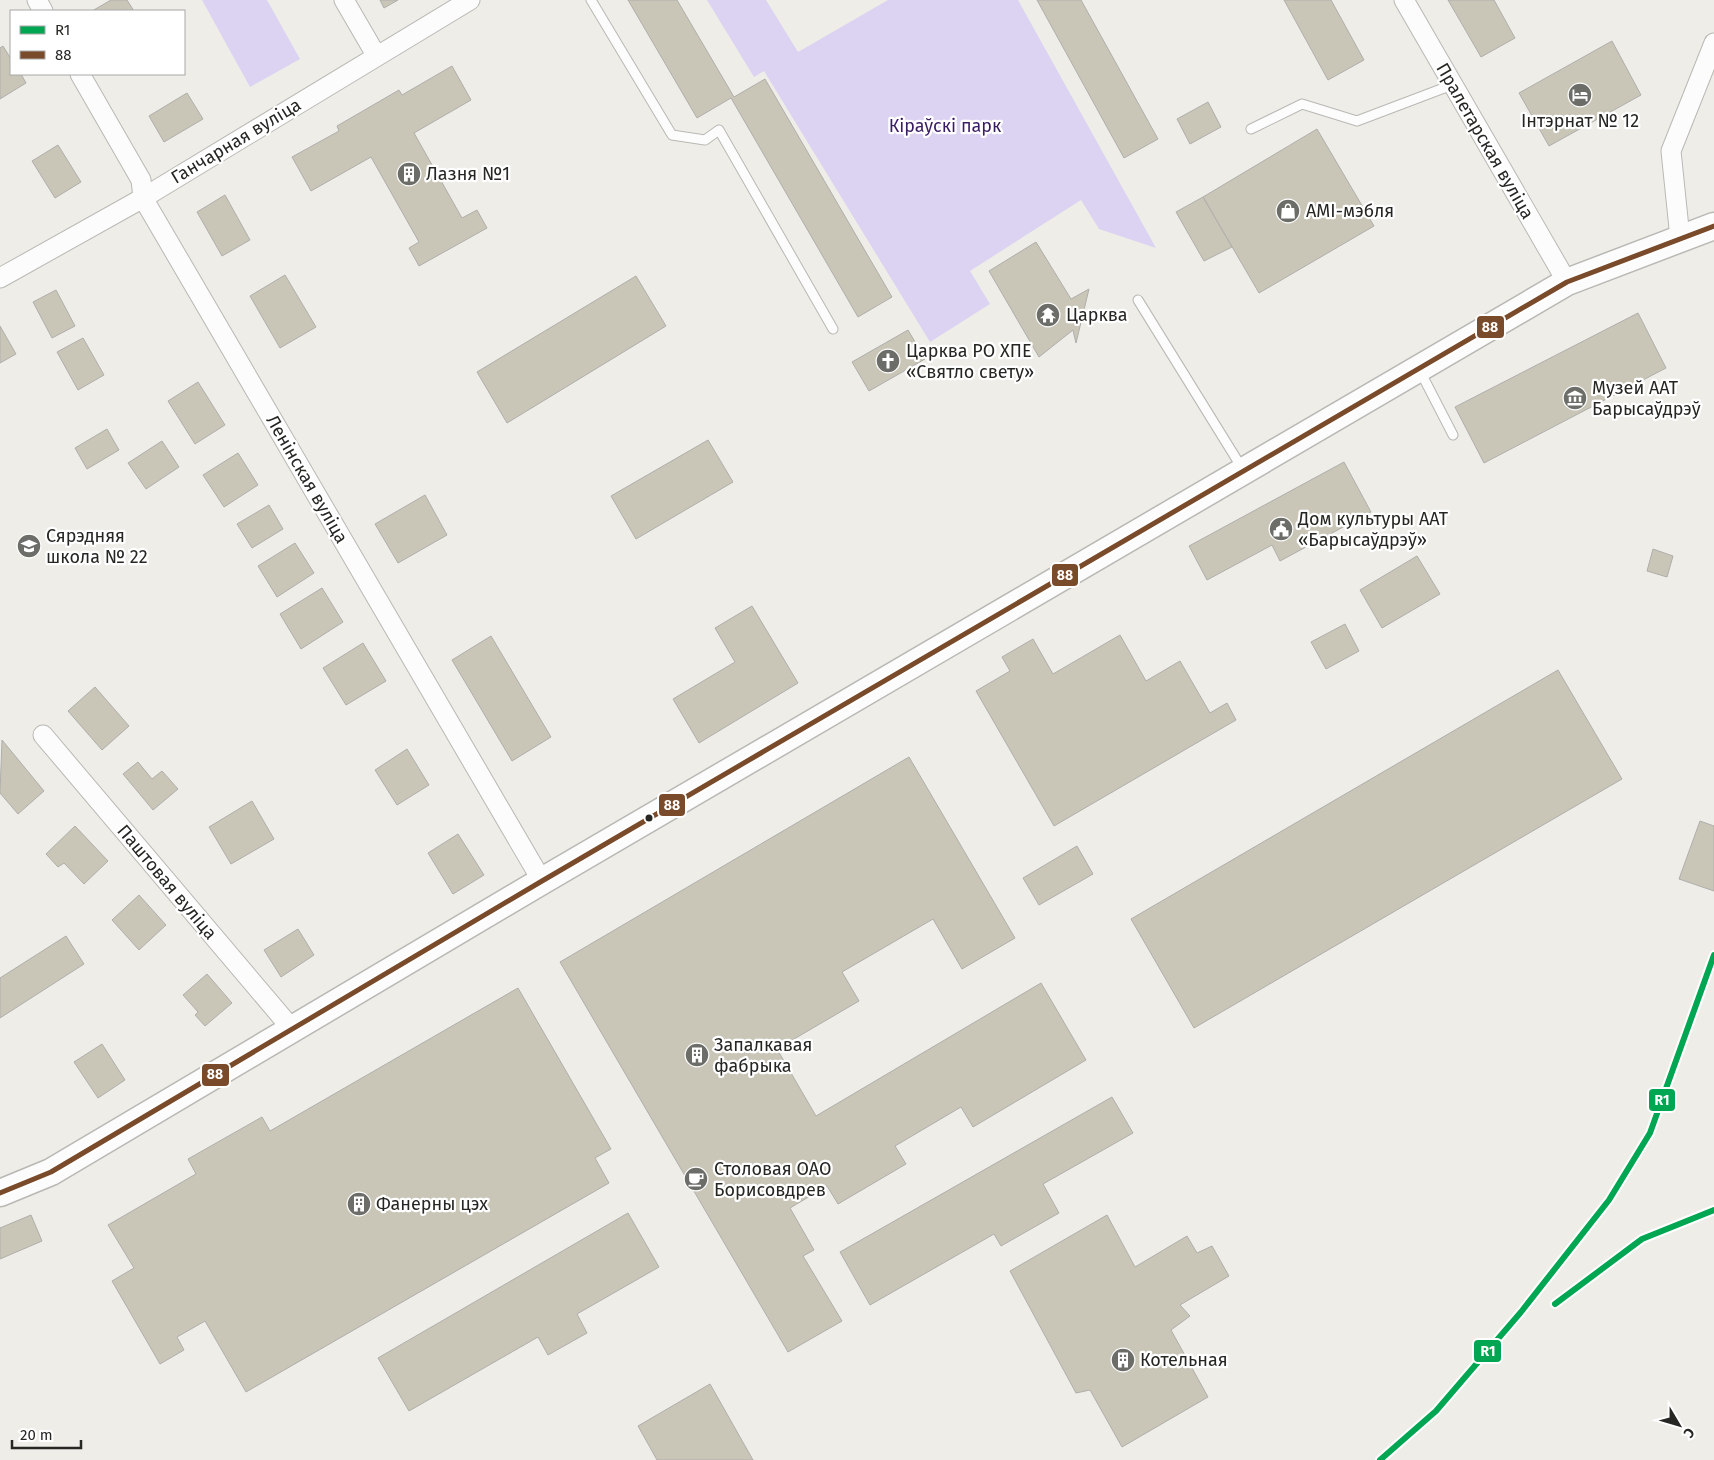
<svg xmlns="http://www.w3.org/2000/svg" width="1714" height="1460" font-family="'Fira Sans',sans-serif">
	<rect width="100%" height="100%" fill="#eeede8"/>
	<!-- green -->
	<g fill="#dcd3f2">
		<path d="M202,0h65l33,59 -50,28z"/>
		<path d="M707,0h59l32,52 90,-52h130l138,248 -57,-19 -18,-29 -111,71 20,33 -60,38 -166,-271 -10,6z"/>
	</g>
	<!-- building -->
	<g fill="#c9c6b8" stroke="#afaeab">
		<path d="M111,0h16l7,11h-42z"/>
		<path d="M380,0h18l-14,8z"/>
		<path d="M628,0h49l57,97 31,-18 127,218 -34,20 -127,-219 -34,20z"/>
		<path d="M1037,0h44l77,139 -34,19z"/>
		<path d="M1284,0h47l33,60 -36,20z"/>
		<path d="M1448,0h46l21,38 -34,19z"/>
		<path d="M1612,41l29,54 -92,51 -30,-53z"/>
		<path d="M3,46l8,13v15h10l5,9 -26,16v-51z"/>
		<path d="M452,66l19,34 -57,33 48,85 15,-8 10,18 -68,38 -10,-18 10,-6 -48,-85 -60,34 -19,-34 47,-26 -2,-5 62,-36 3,5z"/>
		<path d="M187,93l16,26 -39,23 -15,-26z"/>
		<path d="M1208,102l13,25 -31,17 -13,-25z"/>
		<path d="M1317,129l57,97 -115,67 -56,-96z"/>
		<path d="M58,145l23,37 -26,16 -23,-37z"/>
		<path d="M225,195l25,45 -28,16 -25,-44z"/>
		<path d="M1203,197l29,50 -28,14 -28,-49z"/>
		<path d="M1036,242l35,57 18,-10 -13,54 -3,-13 -34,27 -50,-86z"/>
		<path d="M285,275l31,52 -36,21 -30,-52z"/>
		<path d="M636,276l30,50 -159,97 -30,-51z"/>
		<path d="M56,290l19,36 -23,12 -19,-36z"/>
		<path d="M1638,313l28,55 -182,95 -29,-56z"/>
		<path d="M0,326l16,28 -16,9z"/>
		<path d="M908,330l17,29 -56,32 -17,-29z"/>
		<path d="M83,338l21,37 -26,15 -21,-38z"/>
		<path d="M198,382l27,43 -30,19 -27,-43z"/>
		<path d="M107,429l12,21 -32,19 -12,-21z"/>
		<path d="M708,440l25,42 -97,57 -25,-43z"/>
		<path d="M162,441l17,26 -33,22 -18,-26z"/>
		<path d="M238,453l20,32 -34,22 -21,-32z"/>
		<path d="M1344,462l27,50 -91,49 -8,-16 -65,35 -18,-34z"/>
		<path d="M425,495l22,40 -49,28 -23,-39z"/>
		<path d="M269,505l14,24 -31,19 -15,-24z"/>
		<path d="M295,543l19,30 -37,24 -19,-31z"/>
		<path d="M1653,549l20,7 -6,21 -20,-6z"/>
		<path d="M1417,556l23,38 -58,34 -22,-38z"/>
		<path d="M322,588l21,34 -42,27 -21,-35z"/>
		<path d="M752,606l46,77 -99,60 -26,-44 62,-37 -20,-34z"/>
		<path d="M1345,624l14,27 -33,18 -15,-27z"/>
		<path d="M1120,635l26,46 34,-20 30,52 17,-10 9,17 -182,106 -78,-135 34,-20 -8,-14 31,-18 20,35z"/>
		<path d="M491,636l60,101 -39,24 -60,-101z"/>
		<path d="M363,643l23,38 -40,24 -23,-37z"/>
		<path d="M1558,670l64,109 -428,249 -63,-109z"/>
		<path d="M95,687l34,39 -27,24 -34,-39z"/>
		<path d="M2,740l42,51 -26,23 -18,-21z"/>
		<path d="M407,749l22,36 -32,20 -22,-35z"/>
		<path d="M909,757l106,181 -53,31 -29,-50 -91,53 17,29 -82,48 39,67 225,-133 45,77 -113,67 -12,-20 -66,39 11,18 -68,40 -11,-18 -37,22 24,42 -11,6 39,65 -54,31 -228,-390z"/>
		<path d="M138,762l14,17 10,-8 16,18 -25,21 -30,-36z"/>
		<path d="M252,801l22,38 -43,25 -22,-37z"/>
		<path d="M1700,821l14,5v65l-35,-12z"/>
		<path d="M75,826l33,35 -24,23 -20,-21 -6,4 -12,-13z"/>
		<path d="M458,834l26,41 -31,19 -25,-41z"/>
		<path d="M1077,846l16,28 -54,31 -16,-27z"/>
		<path d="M139,895l27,30 -27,25 -27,-30z"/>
		<path d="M298,929l16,26 -33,22 -17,-27z"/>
		<path d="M66,936l18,28 -84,54v-40z"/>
		<path d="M207,974l25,29 -27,23 -10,-11 3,-3 -15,-17z"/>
		<path d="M518,988l93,161 -16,9 14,25 -363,209 -41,-71 -28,16 7,13 -24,14 -48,-83 22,-13 -26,-43 88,-51 -8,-15 74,-42 8,14z"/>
		<path d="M102,1044l23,36 -27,18 -24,-36z"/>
		<path d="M1112,1097l21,36 -90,51 16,29 -58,33 -7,-12 -124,71 -30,-53z"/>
		<path d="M628,1213l31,54 -82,47 10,19 -39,22 -10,-18 -129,74 -31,-53z"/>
		<path d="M31,1215l11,26 -42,18v-31z"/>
		<path d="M1107,1215l28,52 52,-31 10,17 15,-7 17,30 -49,29 10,11 -19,14 37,67 -86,50 -32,-57 -14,3 -66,-122z"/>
		<path d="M710,1384l43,76h-96l-19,-34z"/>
	</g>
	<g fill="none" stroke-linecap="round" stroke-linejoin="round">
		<!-- lane casing -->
		<g stroke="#b9b8b4" stroke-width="11">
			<g id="lane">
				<path d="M591,0l81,135 33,5 14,-10 114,199"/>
				<path d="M1251,129l51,-25 55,17 95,-36"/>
				<path d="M1138,300l104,168"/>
				<path d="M1420,371l33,64"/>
			</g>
		</g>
		<!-- street casing -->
		<g stroke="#b9b8b4" stroke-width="21">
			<g id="street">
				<path d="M37,0l6,11"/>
				<path d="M344,0l32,55"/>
				<path d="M1404,0l163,282"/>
				<path d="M80,74l61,106 2,18 399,683"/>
				<path d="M1680,238l-9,-87 43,-108"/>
				<path d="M0,278l143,-80 327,-198"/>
				<path d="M43,735l249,294"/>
			</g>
		</g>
		<!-- secondary casing -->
		<g stroke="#b9b8b4" stroke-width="29">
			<path id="secondary" d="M0,1193l51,-21 491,-291 1025,-599 147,-56"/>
		</g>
		<!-- lane -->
		<use href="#lane" stroke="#fcfcfc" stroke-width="9"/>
		<!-- street -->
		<use href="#street" stroke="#fcfcfc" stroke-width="19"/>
		<!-- secondary -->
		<use href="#secondary" stroke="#fcfcfc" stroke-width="26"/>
		<!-- bus-1 casing -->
		<g stroke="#fff" stroke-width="9">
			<path id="bus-1" d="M0,1193l51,-21 491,-291 1025,-599 147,-56"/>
		</g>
		<!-- bus-1 -->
		<use href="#bus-1" stroke="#7a4b2a" stroke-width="5"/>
		<!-- rail-1 casing -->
		<g stroke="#fff" stroke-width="10">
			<g id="rail-1">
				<path d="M1555,1304l87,-65 72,-29"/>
				<path d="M1380,1460l56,-49 85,-99 88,-112 41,-67 64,-178"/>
			</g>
		</g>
		<!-- rail-1 -->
		<use href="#rail-1" stroke="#00a651" stroke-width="6"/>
	</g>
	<!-- icons -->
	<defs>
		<g id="hotel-disc" transform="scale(1.25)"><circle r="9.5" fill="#6c6c68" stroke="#fff"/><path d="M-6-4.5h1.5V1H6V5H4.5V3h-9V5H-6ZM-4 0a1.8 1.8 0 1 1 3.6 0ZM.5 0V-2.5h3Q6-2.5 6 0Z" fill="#fff"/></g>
		<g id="building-disc" transform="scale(1.25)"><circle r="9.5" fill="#6c6c68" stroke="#fff"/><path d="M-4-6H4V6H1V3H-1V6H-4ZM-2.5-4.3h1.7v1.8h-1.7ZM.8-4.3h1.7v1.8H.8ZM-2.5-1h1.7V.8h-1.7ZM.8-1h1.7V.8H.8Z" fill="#fff"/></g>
		<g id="shop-disc" transform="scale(1.25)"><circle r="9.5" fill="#6c6c68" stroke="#fff"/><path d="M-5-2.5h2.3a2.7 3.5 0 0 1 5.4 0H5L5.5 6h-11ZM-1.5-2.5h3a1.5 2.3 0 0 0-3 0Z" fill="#fff"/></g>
		<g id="temple-disc" transform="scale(1.25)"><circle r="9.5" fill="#6c6c68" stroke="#fff"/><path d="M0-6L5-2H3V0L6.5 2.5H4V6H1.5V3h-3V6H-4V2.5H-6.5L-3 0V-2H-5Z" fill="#fff"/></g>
		<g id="church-disc" transform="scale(1.25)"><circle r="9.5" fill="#6c6c68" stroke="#fff"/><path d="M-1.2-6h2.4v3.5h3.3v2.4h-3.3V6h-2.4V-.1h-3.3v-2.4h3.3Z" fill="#fff"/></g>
		<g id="museum-disc" transform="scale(1.25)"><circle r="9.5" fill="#6c6c68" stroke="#fff"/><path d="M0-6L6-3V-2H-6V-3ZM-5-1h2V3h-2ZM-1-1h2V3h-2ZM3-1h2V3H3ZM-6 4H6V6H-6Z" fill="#fff"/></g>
		<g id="civic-disc" transform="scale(1.25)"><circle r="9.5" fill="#6c6c68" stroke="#fff"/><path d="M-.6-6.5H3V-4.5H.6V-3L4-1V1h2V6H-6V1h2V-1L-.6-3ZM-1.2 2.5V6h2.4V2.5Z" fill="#fff"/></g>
		<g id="school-disc" transform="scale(1.25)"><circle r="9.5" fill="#6c6c68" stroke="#fff"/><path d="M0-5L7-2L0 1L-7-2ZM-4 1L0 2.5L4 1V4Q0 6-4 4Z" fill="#fff"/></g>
		<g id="cafe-disc" transform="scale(1.25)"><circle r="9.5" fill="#6c6c68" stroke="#fff"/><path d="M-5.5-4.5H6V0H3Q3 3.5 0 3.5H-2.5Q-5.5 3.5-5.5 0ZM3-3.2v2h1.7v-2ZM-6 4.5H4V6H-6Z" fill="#fff"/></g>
	</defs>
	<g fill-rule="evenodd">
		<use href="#hotel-disc" x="1580" y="95"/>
		<use href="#building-disc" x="409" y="174"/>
		<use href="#shop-disc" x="1288" y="211"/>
		<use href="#temple-disc" x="1048" y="315"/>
		<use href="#church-disc" x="888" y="361"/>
		<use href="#museum-disc" x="1575" y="398"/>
		<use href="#civic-disc" x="1281" y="529"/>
		<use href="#school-disc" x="29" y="546"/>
		<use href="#building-disc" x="697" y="1055"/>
		<use href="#cafe-disc" x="696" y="1179"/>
		<use href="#building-disc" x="359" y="1204"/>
		<use href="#building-disc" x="1123" y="1360"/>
	</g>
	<!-- markers -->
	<circle fill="#262623" stroke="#fff" stroke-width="2" cx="649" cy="818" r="4.5"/>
	<g text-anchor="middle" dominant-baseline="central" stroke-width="4.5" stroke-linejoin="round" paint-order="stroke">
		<!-- poi labels -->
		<g font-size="18" fill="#262623" stroke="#fff" text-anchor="start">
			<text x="1580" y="121" text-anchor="middle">Інтэрнат № 12</text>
			<text x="426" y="174">Лазня №1</text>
			<text x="1306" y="211">AMI-мэбля</text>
			<text x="1066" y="315">Царква</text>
			<text x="906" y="351">Царква РО ХПЕ<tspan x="906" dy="21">«Святло свету»</tspan></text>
			<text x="1592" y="388">Музей ААТ<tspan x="1592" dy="21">Барысаўдрэў</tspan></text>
			<text x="1298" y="519">Дом культуры ААТ<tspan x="1298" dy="21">«Барысаўдрэў»</tspan></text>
			<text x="46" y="536">Сярэдняя<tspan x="46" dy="21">школа № 22</tspan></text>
			<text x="714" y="1045">Запалкавая<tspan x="714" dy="21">фабрыка</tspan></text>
			<text x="714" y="1169">Столовая ОАО<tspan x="714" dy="21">Борисовдрев</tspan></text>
			<text x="376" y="1204">Фанерны цэх</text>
			<text x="1140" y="1360">Котельная</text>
		</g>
		<!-- park labels -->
		<g font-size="18" fill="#391d64" stroke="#fff">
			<text x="945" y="126">Кіраўскі парк</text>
		</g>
		<!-- street labels -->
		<g font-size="18" fill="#262623" stroke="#fff">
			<text transform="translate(236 141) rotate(-31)">Ганчарная вуліца</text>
			<text transform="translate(1485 141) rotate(60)">Пралетарская вуліца</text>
			<text transform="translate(307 479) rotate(60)">Ленінская вуліца</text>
			<text transform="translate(167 882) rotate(50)">Паштовая вуліца</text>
		</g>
	</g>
	<g stroke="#fff" stroke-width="2">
		<rect x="1476" y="315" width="29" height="24" rx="5" fill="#7a4b2a"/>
		<rect x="1051" y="563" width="28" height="24" rx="5" fill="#7a4b2a"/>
		<rect x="658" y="793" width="28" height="24" rx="5" fill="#7a4b2a"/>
		<rect x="201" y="1063" width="29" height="24" rx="5" fill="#7a4b2a"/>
		<rect x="1648" y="1088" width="28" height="24" rx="5" fill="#00a651"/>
		<rect x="1473" y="1339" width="29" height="24" rx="5" fill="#00a651"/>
	</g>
	<g font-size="14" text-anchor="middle" font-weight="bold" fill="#fff">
		<text x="1490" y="332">88</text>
		<text x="1065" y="580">88</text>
		<text x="672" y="810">88</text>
		<text x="215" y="1079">88</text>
		<text x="1662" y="1105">R1</text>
		<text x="1488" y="1356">R1</text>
	</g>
	<!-- legend -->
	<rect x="10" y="10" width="175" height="65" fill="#ffffff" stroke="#a8a8a7"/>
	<rect x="20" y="26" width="25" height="8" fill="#00a651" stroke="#a8a8a7"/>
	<text x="55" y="35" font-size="15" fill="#262623">R1</text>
	<rect x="20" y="51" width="25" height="8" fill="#7a4b2a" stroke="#a8a8a7"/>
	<text x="55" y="60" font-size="15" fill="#262623">88</text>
	<!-- north arrow -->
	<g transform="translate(1679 1425) rotate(128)" stroke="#ffffff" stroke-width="4" paint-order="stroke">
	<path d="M0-4L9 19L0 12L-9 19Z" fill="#262623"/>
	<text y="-8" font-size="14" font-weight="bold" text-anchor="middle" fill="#262623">С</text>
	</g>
	<!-- scale -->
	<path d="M12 1440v8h69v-8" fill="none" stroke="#262623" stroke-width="2.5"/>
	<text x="20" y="1440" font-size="15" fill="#262623" stroke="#ffffff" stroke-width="4" paint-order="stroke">20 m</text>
</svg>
